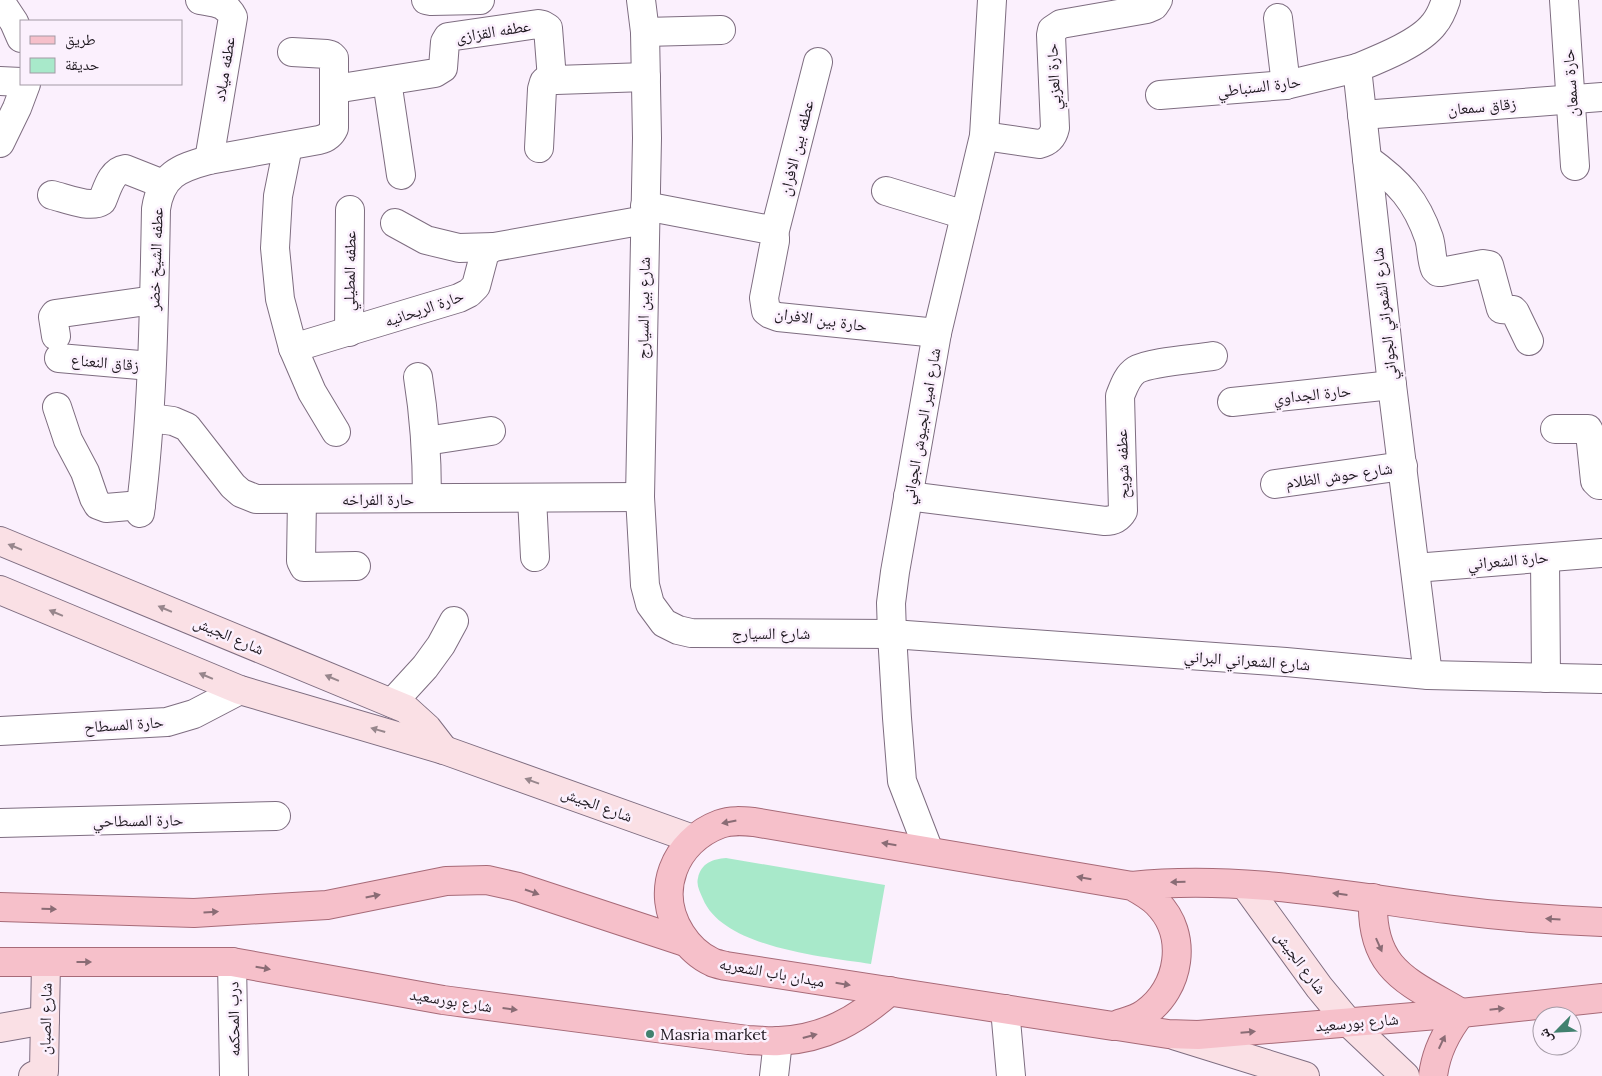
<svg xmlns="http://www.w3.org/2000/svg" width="1602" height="1076" font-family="Lora,'Noto Naskh Arabic',serif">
	<rect width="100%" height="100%" fill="#fbf0fd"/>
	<!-- green -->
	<path fill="#a8e9ca" d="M726,858l159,27 -14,79c-46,-7 -148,-16 -168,-65 -3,-7 -7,-14 -5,-21 3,-15 15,-19 28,-20z"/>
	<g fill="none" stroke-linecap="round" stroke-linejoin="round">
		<!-- minor casing -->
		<g stroke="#7e6d80" stroke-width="30">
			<g id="minor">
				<path d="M200,0c15,3 25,2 33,17l-24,143"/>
				<path d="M426,0l5,1 49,-1"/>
				<path d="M641,0l4,32 2,106 -7,359 5,88 5,19 14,19 14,7 13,3 201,1 394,28 142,13 174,4"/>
				<path d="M1564,0l11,166"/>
				<path d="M0,1l14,21 7,16"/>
				<path d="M1278,18l8,67"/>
				<path d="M645,32l76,-2"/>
				<path d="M0,81l21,1"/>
				<path d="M387,81l14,94"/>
				<path d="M335,89l100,-16 8,-5 2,-26 3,-5 90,-13 5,1 5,3 4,51 4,1 90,-3"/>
				<path d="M1160,95l126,-10 71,-17"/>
				<path d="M1362,115l240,-18"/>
				<path d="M984,136l55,8c9,-2 14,-7 16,-16l-4,-93 1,-5 9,-6 86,-15 7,-3 4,-6"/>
				<path d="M0,143l17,-35 9,-24"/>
				<path d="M288,146l-10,50 -3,52 5,51 13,49 19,44 24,40"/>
				<path d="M539,148l3,-59 2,-7 7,-6"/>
				<path d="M1367,159c32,23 49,41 62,79 3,10 2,21 6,31l3,3h3l42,-8 6,1 12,44 12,1 2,2 14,29"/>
				<path d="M886,191l79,24"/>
				<path d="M52,195c13,3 38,14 50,6 5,-11 9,-30 23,-32l38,15"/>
				<path d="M645,206l126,24 4,7v4l-11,57 2,13 4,3 8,3 159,16"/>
				<path d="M395,223l31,17 33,8 35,-1"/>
				<path d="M774,234l44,-172"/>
				<path d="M349,332l1,-122"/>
				<path d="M56,336l-3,-19 2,-3 99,-14"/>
				<path d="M293,348l166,-50 10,-5 7,-7 9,-34 9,-5 151,-27"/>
				<path d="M59,358l92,8"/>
				<path d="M418,377c7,43 9,78 9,121"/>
				<path d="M1232,402l160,-17"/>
				<path d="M57,407l11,33 17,32 9,26 4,7 8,3 35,-3"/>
				<path d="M150,418l23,3 14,6 46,59 8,7 15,6 384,-2"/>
				<path d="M1555,429h33l2,4 5,48 4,4h3"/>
				<path d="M426,441l65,-10"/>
				<path d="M1275,484l128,-18"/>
				<path d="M908,496l197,25c8,0 14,-3 18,-10l-3,-115c4,-10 7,-20 16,-26 13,-8 59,-11 77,-14"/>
				<path d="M532,498l3,59"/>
				<path d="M302,499l-1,62 3,6 52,-1"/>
				<path d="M140,513c13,-101 14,-203 16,-304 5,-34 23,-41 53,-49l110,-20c8,-2 12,-5 15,-12v-70l-3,-3 -4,-1 -35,-2"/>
				<path d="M1545,558l1,120"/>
				<path d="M1415,568l187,-15"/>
				<path d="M1428,675l-36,-290 -35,-317c22,-9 63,-25 77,-44 6,-7 9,-15 12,-24"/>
				<path d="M392,703l33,-36 16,-22 13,-24"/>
				<path d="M0,731l167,-9 27,-8 46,-24"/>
				<path d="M0,823l276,-7"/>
				<path d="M929,851l-27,-70 -5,-63 -5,-84 -1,-31 4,-31 42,-239 47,-197 8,-136"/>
				<path d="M232,962l2,114"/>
				<path d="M1005,1009l6,67"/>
				<path d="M774,1076l4,-35"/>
			</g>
		</g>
		<!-- secondary casing -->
		<g stroke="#7e6d80" stroke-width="30">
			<g id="secondary">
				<path d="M0,541l406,168 21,19 17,22"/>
				<path d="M0,590l240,100 204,60 249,89"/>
				<path d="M1245,885l74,102 29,35 57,54"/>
				<path d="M0,1028l45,-8"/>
				<path d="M1176,1036l129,40"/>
				<path d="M33,1076l11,-5 2,-109"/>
			</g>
		</g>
		<!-- primary casing -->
		<g stroke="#a76a78" stroke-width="30">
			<g id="primary">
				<path d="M1132,886c9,5 18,10 25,17 32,32 23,86 -12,110 -9,7 -22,9 -32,13l-387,-60c-4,-1 -10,-2 -14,-4 -13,-6 -24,-17 -31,-28 -27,-42 -7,-93 39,-110 11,-4 22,-3 34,-2l378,64c105,-11 210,9 314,23 52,7 104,11 156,13"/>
				<path d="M1373,898c-3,72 34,83 88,115 -15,19 -25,38 -28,63"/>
				<path d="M0,907l194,6 133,-8 119,-24 41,-1 31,7 167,55"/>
				<path d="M0,962h232l211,38 305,40c10,0 21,2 31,1 45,-2 78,-21 111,-50"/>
				<path d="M1117,1026l51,8 30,1 263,-22 141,-15"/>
			</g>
		</g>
		<!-- minor -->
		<use href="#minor" stroke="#fff" stroke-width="28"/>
		<!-- secondary -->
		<use href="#secondary" stroke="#fae0e5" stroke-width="28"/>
		<!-- primary -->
		<use href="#primary" stroke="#f6c0ca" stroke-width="28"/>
	</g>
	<!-- one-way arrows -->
	<defs><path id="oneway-solid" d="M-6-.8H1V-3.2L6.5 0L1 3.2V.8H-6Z" transform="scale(1.25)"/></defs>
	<g fill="#97868c">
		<use href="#oneway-solid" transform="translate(15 547) rotate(-158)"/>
		<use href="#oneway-solid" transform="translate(165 609) rotate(-157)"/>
		<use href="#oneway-solid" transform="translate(56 613) rotate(-157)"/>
		<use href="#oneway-solid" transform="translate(206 676) rotate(-157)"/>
		<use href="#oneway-solid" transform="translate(332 678) rotate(-157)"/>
		<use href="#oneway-solid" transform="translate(378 730) rotate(-164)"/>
		<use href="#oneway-solid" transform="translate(532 781) rotate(-160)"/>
	</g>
	<g fill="#8a6c75">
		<use href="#oneway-solid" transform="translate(729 822) rotate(169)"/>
		<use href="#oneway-solid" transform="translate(889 844) rotate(-171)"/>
		<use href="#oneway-solid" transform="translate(1084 878) rotate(-170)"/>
		<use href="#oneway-solid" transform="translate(1178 882) rotate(178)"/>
		<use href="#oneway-solid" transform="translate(532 892) rotate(19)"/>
		<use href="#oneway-solid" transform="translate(1340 894) rotate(-173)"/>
		<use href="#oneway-solid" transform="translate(373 896) rotate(-11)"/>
		<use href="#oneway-solid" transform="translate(49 909) rotate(2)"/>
		<use href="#oneway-solid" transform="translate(211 912) rotate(-3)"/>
		<use href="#oneway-solid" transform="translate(1553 919) rotate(-176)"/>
		<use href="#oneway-solid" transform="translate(1379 945) rotate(66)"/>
		<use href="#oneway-solid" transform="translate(84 962)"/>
		<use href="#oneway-solid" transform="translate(263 968) rotate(10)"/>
		<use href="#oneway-solid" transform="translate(843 984) rotate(9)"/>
		<use href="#oneway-solid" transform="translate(510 1009) rotate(7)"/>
		<use href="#oneway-solid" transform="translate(1497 1009) rotate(-6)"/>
		<use href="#oneway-solid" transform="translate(1248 1032) rotate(-5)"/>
		<use href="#oneway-solid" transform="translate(810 1036) rotate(-15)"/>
		<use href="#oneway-solid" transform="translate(1442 1042) rotate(-65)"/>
	</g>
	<!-- markers -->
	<circle fill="#41816f" stroke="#fbf0fd" stroke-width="2" cx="650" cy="1034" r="5"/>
	<g text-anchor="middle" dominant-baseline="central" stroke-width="5" stroke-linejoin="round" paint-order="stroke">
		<!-- street labels -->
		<g font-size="16" fill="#1f1920" stroke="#fbf0fd">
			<text transform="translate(493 31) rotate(-9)">عطفه القزازى</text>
			<text transform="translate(224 69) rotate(-81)">عطفه ميلاد</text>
			<text transform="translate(1053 77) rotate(-93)">حارة العزبي</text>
			<text transform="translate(1570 83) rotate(-94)">حارة سمعان</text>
			<text transform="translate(1259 86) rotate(-7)">حارة السنباطي</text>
			<text transform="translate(1482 106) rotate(-5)">زقاق سمعان</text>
			<text transform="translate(796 148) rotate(-76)">عطفه بين الافران</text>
			<text transform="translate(155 259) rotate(-88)">عطفه الشيخ خضر</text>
			<text transform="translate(349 271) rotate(-89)">عطفه المطيلي</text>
			<text transform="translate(424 308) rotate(-19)">حارة الريحانيه</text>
			<text transform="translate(643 308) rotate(-89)">شارع بين السيارج</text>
			<text transform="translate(1384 314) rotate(-96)">شارع الشعراني الجواني</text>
			<text transform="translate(821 319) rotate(8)">حارة بين الافران</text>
			<text transform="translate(105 362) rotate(5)">زقاق النعناع</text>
			<text transform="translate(1312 394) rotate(-6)">حارة الجداوي</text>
			<text transform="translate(921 426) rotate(-80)">شارع امير الجيوش الجواني</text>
			<text transform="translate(1122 464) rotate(-92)">عطفه شويح</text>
			<text transform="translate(1339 475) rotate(-8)">شارع حوش الظلام</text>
			<text x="378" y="499">حارة الفراخه</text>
			<text transform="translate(1508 560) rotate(-5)">حارة الشعراني</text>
			<text x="771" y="633">شارع السيارج</text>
			<text transform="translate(229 635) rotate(23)">شارع الجيش</text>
			<text transform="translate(1247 660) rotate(4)">شارع الشعراني البراني</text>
			<text transform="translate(124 724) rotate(-4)">حارة المسطاح</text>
			<text transform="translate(597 804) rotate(20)">شارع الجيش</text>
			<text transform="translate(138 820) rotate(-1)">حارة المسطاحي</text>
			<text transform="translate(1301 962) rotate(53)">شارع الجيش</text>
			<text transform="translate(772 972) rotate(10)">ميدان باب الشعريه</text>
			<text transform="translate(451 1000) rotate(9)">شارع بورسعيد</text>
			<text transform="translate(45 1019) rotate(-89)">شارع الصبان</text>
			<text transform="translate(233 1019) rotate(-91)">درب المحكمه</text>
			<text transform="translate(1357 1022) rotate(-5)">شارع بورسعيد</text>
		</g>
		<!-- poi labels -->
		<g font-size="16" fill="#1f1920" stroke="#fbf0fd" text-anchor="start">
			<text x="660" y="1034">Masria market</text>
		</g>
	</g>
	<!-- legend -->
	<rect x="20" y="20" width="162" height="65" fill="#fbf0fd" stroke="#a39aa5"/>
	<rect x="30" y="36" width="25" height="8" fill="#f6c0ca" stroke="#a39aa5"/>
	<text x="65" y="45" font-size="15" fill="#1f1920">طريق</text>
	<rect x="30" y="58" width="25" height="15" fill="#a8e9ca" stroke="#a39aa5"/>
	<text x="65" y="70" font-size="15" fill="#1f1920">حديقة</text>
	<!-- north arrow -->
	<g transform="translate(1557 1031) rotate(246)"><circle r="24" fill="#fbf0fd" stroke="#a39aa5"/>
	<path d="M0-4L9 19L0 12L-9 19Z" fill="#41816f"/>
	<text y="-8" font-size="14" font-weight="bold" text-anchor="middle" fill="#1f1920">ش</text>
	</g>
</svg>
